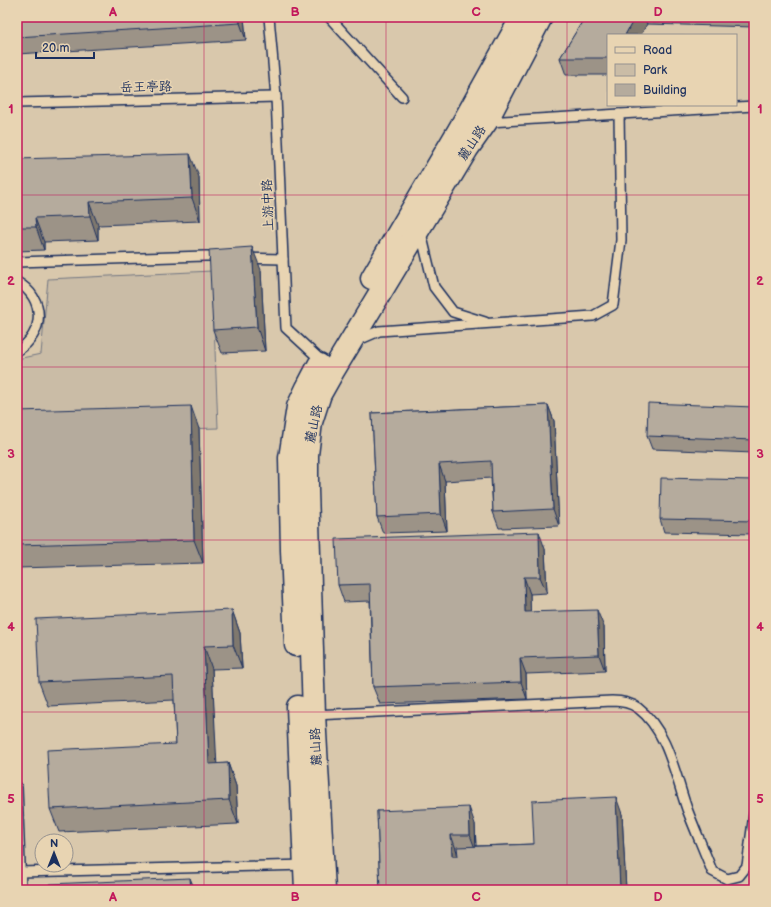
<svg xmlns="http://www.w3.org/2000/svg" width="771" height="907" font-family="'Balsamiq Sans','LXGW WenKai TC',sans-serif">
	<rect width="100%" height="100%" fill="#e8d4b2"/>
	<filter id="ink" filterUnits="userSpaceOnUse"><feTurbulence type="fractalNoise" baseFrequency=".025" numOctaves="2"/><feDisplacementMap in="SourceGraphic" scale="8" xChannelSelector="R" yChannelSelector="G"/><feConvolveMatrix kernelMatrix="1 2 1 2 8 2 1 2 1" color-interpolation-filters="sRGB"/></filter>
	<g filter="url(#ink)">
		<!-- built -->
		<path fill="#d9c8ac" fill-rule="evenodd" d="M17,17h737v873h-737zM608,35h128v70h-128zM42,841h24v24h-24z"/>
		<!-- green -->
		<path fill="#cabca6" stroke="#727682" d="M212,271l6,157 -201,6v-75l24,-5 7,-75z"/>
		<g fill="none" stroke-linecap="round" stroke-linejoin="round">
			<!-- service casing -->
			<g stroke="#1b2f5e" stroke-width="12">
				<g id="service">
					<path d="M269,17l7,80 10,231 38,35"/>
					<path d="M329,17l73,80"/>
					<path d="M17,103l259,-6"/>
					<path d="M488,122l266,-16"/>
					<path d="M421,233l13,54 19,25 32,10"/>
					<path d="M244,258l39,1"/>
					<path d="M17,262l188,-6h16"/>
					<path d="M17,282c29,16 28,52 0,69"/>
					<path d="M356,341l23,-10 214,-15 20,-11 8,-65 -2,-126"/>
					<path d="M314,715l298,-14c8,0 19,2 26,7 30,23 37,67 49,101 8,21 17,41 25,62l15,8 12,-3 8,-10 7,-52"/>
					<path d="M17,787l4,103"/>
					<path d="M20,872l286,-7"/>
				</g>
			</g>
			<!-- secondary casing -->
			<g stroke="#1b2f5e" stroke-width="25">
				<g id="secondary">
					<path d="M372,278l87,-148 63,-113"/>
					<path d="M296,645l-4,-95 -2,-92 8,-51 9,-19 12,-23"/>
					<path d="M298,707l8,183"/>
					<path d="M324,890l-10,-175 -7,-225v-35l4,-33 9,-28 13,-23 134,-222 19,-27 55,-105"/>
				</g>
			</g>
			<!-- service -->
			<use href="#service" stroke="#e8d4b2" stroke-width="9"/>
			<!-- secondary -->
			<use href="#secondary" stroke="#e8d4b2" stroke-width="22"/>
		</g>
		<!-- wall -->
		<g fill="#9c9387" stroke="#1b2f5e">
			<path d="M17,17h227l2,23 -229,14z"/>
			<path d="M585,17h169v10l-107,-3 -39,11v40h-42l-6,-17z"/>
			<path d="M17,159l182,18 1,44 -102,4v15l-54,2v8l-27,1z"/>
			<path d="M261,270l4,81 -43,2 -9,-23z"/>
			<path d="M548,405l6,16 5,105 -60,2 -6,-16 -2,-34 -46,3 2,50 -64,2 -6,-16 -5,-104z"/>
			<path d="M754,407v46l-102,-4 -5,-13z"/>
			<path d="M17,411l182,18 4,134 -186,5z"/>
			<path d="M754,480v54l-90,-2 -4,-13z"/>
			<path d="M545,549l2,44 -17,1v18l74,15 1,44 -79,3 1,25 -147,5 -7,-17 -3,-86 -26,1 -6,-17z"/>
			<path d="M232,610l8,23 2,35 -30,1 4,95 12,-1 8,23 2,38 -179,8 -9,-23 126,-65 -2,-44 -126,6 -9,-24z"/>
			<path d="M377,811l98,13 1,22 58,-2 88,-30 4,76h-246z"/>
		</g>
		<!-- shaded-wall -->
		<g fill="#7f786e" stroke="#1b2f5e">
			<path d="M239,17h5l2,23 -6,-17z"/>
			<path d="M635,17h9l3,7 -6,11h-16z"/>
			<path d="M190,154l9,23 1,44 -8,-23z"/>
			<path d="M89,202l9,23v15l-8,-24z"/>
			<path d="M35,218l9,24v8l-8,-23z"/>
			<path d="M252,247l9,23 4,81 -8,-24z"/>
			<path d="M548,405l6,16 5,105 -6,-17z"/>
			<path d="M191,406l8,23 4,134 -9,-23z"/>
			<path d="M439,464l6,17 2,50 -6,-17z"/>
			<path d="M539,532l6,17 2,44 -7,-16z"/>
			<path d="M524,577l6,17 1,35 -6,-17z"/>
			<path d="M232,610l8,23 2,35 -9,-23z"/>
			<path d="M597,610l7,17 1,44 -6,-16z"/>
			<path d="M204,646l8,23 6,118 -9,-23z"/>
			<path d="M520,658l6,16 1,25 -6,-17z"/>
			<path d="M228,763l8,23 2,38 -9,-24z"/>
			<path d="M616,797l6,17 4,76h-6z"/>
			<path d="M469,807l6,17 1,27 -6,-16z"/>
			<path d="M451,835l6,17 1,21 -6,-17z"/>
			<path d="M190,878l5,12h-4z"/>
		</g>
		<!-- building -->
		<g fill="#b5ab9d" stroke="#1b2f5e">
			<path d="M17,17h222l1,6 -223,14z"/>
			<path d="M585,17h50l-10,18h-17v23h-48z"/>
			<path d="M190,154l2,44 -103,4 1,14 -55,2 1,9h-19v-68z"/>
			<path d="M252,247l5,80 -44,3 -4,-80z"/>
			<path d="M648,403l106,4v33l-107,-4z"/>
			<path d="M548,405l5,104 -60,3 -2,-51 -52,3 2,50 -64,3 -5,-104z"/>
			<path d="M191,406l3,134 -177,5v-134z"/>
			<path d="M661,478l93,2v41l-94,-2z"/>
			<path d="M539,532l1,45h-16l1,35 72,-2 2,45 -79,3 1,24 -148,5 -3,-103 -32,1 -2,-46z"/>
			<path d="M232,610l1,35 -29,1 5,118 19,-1 1,37 -179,9 -3,-59 129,-6 -3,-68 -134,6 -3,-63z"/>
			<path d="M616,797l4,93h-240l-3,-79 92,-4 1,28h-19l1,21h6l-1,-9 77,-3 -2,-43z"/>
			<path d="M190,878l1,12h-142v-6z"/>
		</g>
	</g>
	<!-- grid -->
	<path fill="none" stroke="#c2185b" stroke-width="1" stroke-opacity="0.55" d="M204,17v873M386,17v873M567,17v873M17,195h737M17,367h737M17,540h737M17,712h737"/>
	<g text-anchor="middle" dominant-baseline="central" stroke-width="3" stroke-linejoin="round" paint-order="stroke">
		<!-- street labels -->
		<g font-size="13" fill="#1b2f5e" stroke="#e8d4b2">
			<text transform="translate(146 87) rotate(-1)">岳王亭路</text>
			<text transform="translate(472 143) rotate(-56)">麓山路</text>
			<text transform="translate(268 205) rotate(-92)">上游中路</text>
			<text transform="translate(314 424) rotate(-78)">麓山路</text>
			<text transform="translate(316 747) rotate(-93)">麓山路</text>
		</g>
	</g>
	<!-- margin -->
	<rect width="771" height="907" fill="none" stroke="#e8d4b2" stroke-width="44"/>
	<!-- legend -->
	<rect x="607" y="34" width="130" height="72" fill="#e8d4b2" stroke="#969290"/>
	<rect x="615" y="47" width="20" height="6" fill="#e8d4b2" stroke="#969290"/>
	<text x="643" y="54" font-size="12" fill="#1b2f5e">Road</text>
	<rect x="615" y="64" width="20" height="12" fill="#cabca6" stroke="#969290"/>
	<text x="643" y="74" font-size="12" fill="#1b2f5e">Park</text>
	<rect x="615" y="84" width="20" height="12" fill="#b5ab9d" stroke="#969290"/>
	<text x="643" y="94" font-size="12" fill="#1b2f5e">Building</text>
	<!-- north arrow -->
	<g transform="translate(54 853)"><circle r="19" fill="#e8d4b2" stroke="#969290"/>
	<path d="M0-3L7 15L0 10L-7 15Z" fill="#1b2f5e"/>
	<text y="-6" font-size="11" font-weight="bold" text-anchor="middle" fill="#1b2f5e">N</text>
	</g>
	<!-- scale -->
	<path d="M36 52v6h58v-6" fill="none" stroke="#1b2f5e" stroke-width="2"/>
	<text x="42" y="52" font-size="12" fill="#1b2f5e" stroke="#e8d4b2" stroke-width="3" paint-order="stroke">20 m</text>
	<rect x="22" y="22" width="727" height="863" fill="none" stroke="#c2185b" stroke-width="1.5"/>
	<g font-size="13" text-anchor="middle" font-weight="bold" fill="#c2185b">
		<text x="113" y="16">A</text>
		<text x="295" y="16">B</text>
		<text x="476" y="16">C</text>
		<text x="658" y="16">D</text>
		<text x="11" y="113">1</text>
		<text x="760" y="113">1</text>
		<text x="11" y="285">2</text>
		<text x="760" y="285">2</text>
		<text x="11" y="458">3</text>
		<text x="760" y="458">3</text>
		<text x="11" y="631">4</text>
		<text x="760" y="631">4</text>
		<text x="11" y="803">5</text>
		<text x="760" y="803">5</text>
		<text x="113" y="901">A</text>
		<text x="295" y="901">B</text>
		<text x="476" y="901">C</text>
		<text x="658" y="901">D</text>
	</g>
</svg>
